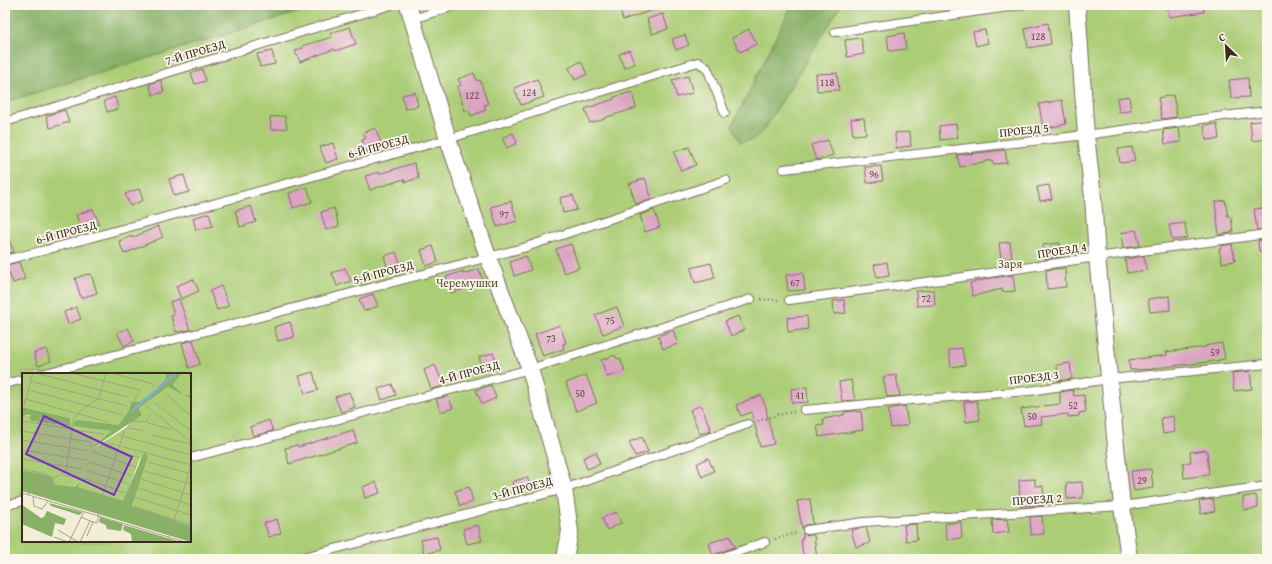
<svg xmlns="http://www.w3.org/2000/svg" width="1272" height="564" font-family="'Gentium Book Plus',serif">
	<rect width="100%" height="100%" fill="#fbf7ec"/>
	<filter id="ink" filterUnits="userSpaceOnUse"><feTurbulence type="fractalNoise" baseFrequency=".025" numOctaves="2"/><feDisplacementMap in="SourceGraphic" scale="8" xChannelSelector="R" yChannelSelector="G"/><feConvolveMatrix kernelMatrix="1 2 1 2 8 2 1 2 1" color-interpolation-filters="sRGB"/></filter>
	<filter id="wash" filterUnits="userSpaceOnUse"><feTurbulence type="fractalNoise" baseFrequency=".012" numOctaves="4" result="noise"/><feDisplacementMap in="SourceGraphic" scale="16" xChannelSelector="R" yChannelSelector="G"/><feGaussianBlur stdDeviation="0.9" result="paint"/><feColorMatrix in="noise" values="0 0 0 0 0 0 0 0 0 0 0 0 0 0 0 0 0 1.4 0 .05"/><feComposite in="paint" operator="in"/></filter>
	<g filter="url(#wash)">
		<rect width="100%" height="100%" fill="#f2edd6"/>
		<!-- green -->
		<path fill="#abcd76" stroke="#737c4a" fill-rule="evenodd" d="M321,5h471l-60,121 33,2 76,-123h426v554h-1262v-457zM23,374h167v167h-167z"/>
		<!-- forest -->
		<g fill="#88b067" stroke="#626d42">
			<path d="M5,5h316l-316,97z"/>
			<path d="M792,5h49l-76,123 -12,12 -13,2 -8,-16z"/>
		</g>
		<g id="blocks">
			<!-- building -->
			<g fill="#dba2c2">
				<path d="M618,5h43l1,2 -39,13z"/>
				<path d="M1167,5h36l1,7 -35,5z"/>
				<path d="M663,14l5,15 -16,5 -5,-15z"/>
				<path d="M1048,23l3,21 -23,4 -3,-20z"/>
				<path d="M350,27l6,17 -21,7 -1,-2 -34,13 -5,-11 8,-3 -1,-2 30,-9 -2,-4z"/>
				<path d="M749,29l8,15 -17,8 -8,-14z"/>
				<path d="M985,30l3,13 -12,3 -3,-14z"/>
				<path d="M904,33l2,16 -17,2 -2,-15z"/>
				<path d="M685,35l4,10 -13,5 -4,-11z"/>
				<path d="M861,38l3,16 -17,3 -2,-17z"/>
				<path d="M629,50l6,14 -11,4 -5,-14z"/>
				<path d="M272,51l3,13 -15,3 -3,-13z"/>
				<path d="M581,61l6,13 -12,6 -6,-12z"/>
				<path d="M202,69l4,12 -11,3 -4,-11z"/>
				<path d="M474,73l3,8 3,-1 8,24 -4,1 2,5 -15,6 -2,-6 -4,1 -8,-24 4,-2 -3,-6z"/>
				<path d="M837,73l2,17 -22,1 -1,-17z"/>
				<path d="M688,76l5,17 -16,4 -5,-17z"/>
				<path d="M1248,78l1,19 -18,1 -2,-18z"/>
				<path d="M537,79l7,18 -23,8 -7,-17z"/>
				<path d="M161,80l3,12 -11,3 -4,-11z"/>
				<path d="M415,92l3,14 -13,3 -3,-14z"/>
				<path d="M632,92l4,16 -32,10 1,1 -15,4 -5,-14 29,-10v-2z"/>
				<path d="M1173,95l4,22 -15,2 -4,-21z"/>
				<path d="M1129,96l2,15 -12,1 -2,-14z"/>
				<path d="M115,97l3,12 -11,3 -3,-11z"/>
				<path d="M1062,100l4,24 -23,5 -4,-25z"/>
				<path d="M65,110l4,12 -19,6 -4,-12z"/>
				<path d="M285,116l2,12 -16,2 -1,-13z"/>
				<path d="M864,118l2,16 -13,1 -2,-16z"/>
				<path d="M1267,120v19l-15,2 -2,-19z"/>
				<path d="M956,124l2,14 -18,2 -1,-14z"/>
				<path d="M1217,124l2,15 -13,1 -2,-15z"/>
				<path d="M375,128l8,19 -15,7 -6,-14 4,-2 -3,-5z"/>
				<path d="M1179,128l2,14 -16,2 -2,-14z"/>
				<path d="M910,132l1,14 -15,2 -1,-15z"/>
				<path d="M513,133l4,10 -10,5 -5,-10z"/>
				<path d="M828,140l5,15 -17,5 -5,-15z"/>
				<path d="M333,143l5,16 -12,4 -6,-16z"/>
				<path d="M689,147l7,18 -15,6 -7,-19z"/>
				<path d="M1132,147l3,14 -15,2 -2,-14z"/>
				<path d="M1005,150l2,13 -14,1 -1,-4 -32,7 -3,-12z"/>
				<path d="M414,163l5,15 -14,4 -1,-3 -34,11 -5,-14 14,-4v2z"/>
				<path d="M881,166l2,15 -16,2 -2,-16z"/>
				<path d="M184,175l5,17 -15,4 -5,-17z"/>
				<path d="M645,178l6,19 -1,1v2l-14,4 -7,-20z"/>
				<path d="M1049,185l3,14 -12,2 -3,-14z"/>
				<path d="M307,187l5,15 -19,6 -4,-15z"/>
				<path d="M139,189l4,11 -13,6 -5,-12z"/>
				<path d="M573,195l4,15 -14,3 -3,-15z"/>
				<path d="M1225,200l3,17h3l2,15h-3v1l-11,2 -4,-33z"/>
				<path d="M511,201l6,20 -20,6 -6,-20z"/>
				<path d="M251,206l5,16 -16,5 -5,-16z"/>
				<path d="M334,208l5,18 -13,4 -5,-18z"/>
				<path d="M1267,208v21l-10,1 -3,-21z"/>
				<path d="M93,209l6,15 -17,6 -6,-15z"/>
				<path d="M654,210l6,17 -15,5 -5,-17z"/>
				<path d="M209,213l4,13 -17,4 -3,-12z"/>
				<path d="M1185,223l2,15 -15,2 -3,-15z"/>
				<path d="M158,226l5,11 -39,17 -5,-13 13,-5v2z"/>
				<path d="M5,230l9,22 -9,2z"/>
				<path d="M1136,230l4,16 -17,2 -2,-15z"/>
				<path d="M1267,240v11h-8l-1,-10z"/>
				<path d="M1010,242l2,16 -11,1 -2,-16z"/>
				<path d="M1060,243l1,14 -16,2 -2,-14z"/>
				<path d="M571,244l8,24 -15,5 -8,-24z"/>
				<path d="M1232,244l3,17 -13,2 -3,-14h2v-3z"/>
				<path d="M433,246l5,16 -12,4 -5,-16z"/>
				<path d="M396,252l4,11 -13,4 -3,-11z"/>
				<path d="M526,256l5,14 -17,6 -4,-14z"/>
				<path d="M1144,256l3,14 -20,3 -2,-14z"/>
				<path d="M19,262l6,17 -12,4 -7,-18z"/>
				<path d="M887,262l2,14 -12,2 -3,-13z"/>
				<path d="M711,263l4,15 -20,5 -4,-15z"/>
				<path d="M345,268l6,13 -14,5 -5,-13z"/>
				<path d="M1065,268l1,19 -19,2 -1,-19z"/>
				<path d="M479,269l4,12 -16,5 1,2 -17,5 -5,-16 17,-6v3z"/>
				<path d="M803,273l2,17 -17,1 -2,-16z"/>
				<path d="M88,274v1l3,-1 6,19 -16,5 -6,-20z"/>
				<path d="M1013,275l2,16 -13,1v-3l-29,7 -3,-13 22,-5z"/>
				<path d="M193,279l6,12 -18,8 -5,-13z"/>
				<path d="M221,286l8,20 -12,4 -7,-19z"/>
				<path d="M934,290l1,15 -18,1 -1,-15z"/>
				<path d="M373,294l5,12 -14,5 -5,-12z"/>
				<path d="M1169,296l1,14 -20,2 -2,-13z"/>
				<path d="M179,299l11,31 -11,2 -1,-1 -2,1 -5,-16 3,-1 -4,-13z"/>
				<path d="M844,300l2,13 -12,1 -1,-13z"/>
				<path d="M76,307l5,12 -13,5 -4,-12z"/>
				<path d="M617,307l7,19 -21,8 -8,-19z"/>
				<path d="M738,316l6,14 -13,6 -6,-15z"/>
				<path d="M807,316l1,13 -20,3 -1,-14z"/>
				<path d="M290,322l4,15 -16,4 -4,-14z"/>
				<path d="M560,325l6,18 -3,1 1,5 -21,7 -8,-22z"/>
				<path d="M128,328l6,13 -10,5 -7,-13z"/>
				<path d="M673,330l5,14 -15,5 -5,-13z"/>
				<path d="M193,340l7,24 -11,4 -7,-25z"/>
				<path d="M1222,343l3,16 -17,3 -54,6v1l-24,1 -1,-10 38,-5 -1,-3 40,-5 -1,-1z"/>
				<path d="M962,348l3,17 -14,2 -2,-17z"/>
				<path d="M46,349l5,12 -13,5 -4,-13z"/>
				<path d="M493,353l5,13 -15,5 -4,-14z"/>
				<path d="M615,355l2,4 3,-1 5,13 -18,6 -6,-17z"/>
				<path d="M1070,363l2,16 -14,2 -1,-16z"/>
				<path d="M435,365l9,21 -13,3 -7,-19z"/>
				<path d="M1250,371l2,18 -18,2 -2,-18z"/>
				<path d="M313,372l5,18 -13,4 -6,-18z"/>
				<path d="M586,375l11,28 -21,8 -10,-28z"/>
				<path d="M896,375l4,21 -13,1 -4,-20z"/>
				<path d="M851,380l4,20 -13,1 -3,-19z"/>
				<path d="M392,384l4,11 -14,5 -4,-11z"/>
				<path d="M491,385l5,13 -14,6 -6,-14z"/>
				<path d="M807,387l1,15 -16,1 -1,-14z"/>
				<path d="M1073,390l1,6 10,-1 2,17 -7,1v3l-11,1v-3l-27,3 1,7 -18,2 -3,-17 39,-5v-12z"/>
				<path d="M349,392l6,15 -14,5 -6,-15z"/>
				<path d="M761,395l6,15h-1l8,34 -14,3 -8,-35 -11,4 -5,-11z"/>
				<path d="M448,396l5,12 -12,4 -5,-13z"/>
				<path d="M977,401l3,19 -14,2 -2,-20z"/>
				<path d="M701,405l10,25 -11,4 -10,-24z"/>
				<path d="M905,406l3,19 -17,3 -3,-19z"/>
				<path d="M856,411l1,1 4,-1 2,19 -44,7 -2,-11 7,-1 -1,-6 21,-4v-3z"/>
				<path d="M1173,416l2,16 -12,2 -2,-16z"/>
				<path d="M269,420l4,11 -20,5 -3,-9z"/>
				<path d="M353,430l4,13 -68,21 -4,-16 12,-3 1,2z"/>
				<path d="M642,437l6,15 -13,4 -6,-14z"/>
				<path d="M1207,450l2,25 -25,3 -1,-15 8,-1 -1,-10z"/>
				<path d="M596,452l4,12 -13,5 -4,-11z"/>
				<path d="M708,458l6,13 -12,6 -5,-13z"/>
				<path d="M1151,469l2,19 -19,3 -3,-20z"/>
				<path d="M527,477l4,11 -15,6 -4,-12z"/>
				<path d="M1035,479v7h8l1,19 -24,1 -1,-26z"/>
				<path d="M376,482l4,11 -15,5 -3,-11z"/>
				<path d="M1082,482l1,16 -16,1 -1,-16z"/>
				<path d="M469,487l4,15 -13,4 -5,-15z"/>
				<path d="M1256,495l2,13 -14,2 -1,-13z"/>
				<path d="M810,499l3,25 -7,1 -4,3 -5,-27z"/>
				<path d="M1213,499l2,12 -14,3 -2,-13z"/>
				<path d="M616,512l5,11 -14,7 -5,-12z"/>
				<path d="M1042,516l2,18 -13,1 -1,-18z"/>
				<path d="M277,519l4,14 -12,4 -5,-14z"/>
				<path d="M1007,519l2,13 -16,2 -1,-14z"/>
				<path d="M961,522l1,16 -15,2 -2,-16z"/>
				<path d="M916,524l1,16 -11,1 -2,-16z"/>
				<path d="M478,525l4,16 -15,3 -4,-15z"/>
				<path d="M866,527l4,16 -14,4 -5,-17z"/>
				<path d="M803,533l4,2h7l3,24h-10l-1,-4h-3l-2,-16 2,-1z"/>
				<path d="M730,536l5,11 -19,7 -3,2 -4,-13z"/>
				<path d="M437,537l3,13 -16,4 -3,-14z"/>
			</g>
		</g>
	</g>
	<g filter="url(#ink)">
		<use href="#blocks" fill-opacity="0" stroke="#7b6e5e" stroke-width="1"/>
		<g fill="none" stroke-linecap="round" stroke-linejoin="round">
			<!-- lane casing -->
			<g stroke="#7b6e5e" stroke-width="10">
				<g id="lane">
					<path d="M413,19l44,-14"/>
					<path d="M835,32l187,-27"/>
					<path d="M5,122l386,-117"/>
					<path d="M784,169l302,-34 138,-19 43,-5"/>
					<path d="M5,260l41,-10 402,-111 250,-77 9,6 18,45"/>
					<path d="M789,300l167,-22 141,-21 170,-23"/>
					<path d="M42,374l481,-126 203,-68"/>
					<path d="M5,384l18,-5"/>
					<path d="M804,410l119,-11 106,-8 80,-12 158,-15"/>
					<path d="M190,458l340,-89 221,-70"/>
					<path d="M5,506l18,-5"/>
					<path d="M807,530l57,-8 258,-16 145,-20"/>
					<path d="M296,559l268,-70 184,-65"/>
					<path d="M718,559l47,-17"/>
				</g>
			</g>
			<!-- street casing -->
			<g stroke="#7b6e5e" stroke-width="18">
				<g id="street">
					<path d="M408,5l40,134 40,118 42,112 34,120 6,42 -5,28"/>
					<path d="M1077,5l9,130 7,62 4,60 25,249 7,53"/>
				</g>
			</g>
			<!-- path -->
			<g stroke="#7b6e5e" stroke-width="2.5" stroke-dasharray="1 3" stroke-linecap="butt">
				<path d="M761,299l17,1"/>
				<path d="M758,421l19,-6 17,-3"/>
				<path d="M775,539l22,-6"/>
			</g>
			<!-- lane -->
			<use href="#lane" stroke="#fff" stroke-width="8"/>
			<!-- street -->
			<use href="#street" stroke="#fff" stroke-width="16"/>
		</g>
	</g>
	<g text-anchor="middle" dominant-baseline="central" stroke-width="3.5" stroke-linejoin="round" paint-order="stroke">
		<!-- number labels -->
		<g font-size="10" fill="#634847">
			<text x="1038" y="36">128</text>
			<text x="827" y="82">118</text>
			<text x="529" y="92">124</text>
			<text x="472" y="95">122</text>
			<text x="874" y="174">96</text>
			<text x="504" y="214">97</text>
			<text x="795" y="282">67</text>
			<text x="926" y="298">72</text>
			<text x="610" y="320">75</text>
			<text x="551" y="338">73</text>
			<text x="1215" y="352">59</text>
			<text x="580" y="393">50</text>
			<text x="800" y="395">41</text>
			<text x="1073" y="405">52</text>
			<text x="1032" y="416">50</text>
			<text x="1142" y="480">29</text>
		</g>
		<!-- street labels -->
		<g font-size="12" fill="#3b2a1e" stroke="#fbf7ec">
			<text transform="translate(195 52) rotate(-17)">7-Й ПРОЕЗД</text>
			<text transform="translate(1024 130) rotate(-6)">ПРОЕЗД 5</text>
			<text transform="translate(378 146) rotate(-15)">6-Й ПРОЕЗД</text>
			<text transform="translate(66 232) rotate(-15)">6-Й ПРОЕЗД</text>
			<text transform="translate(1062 250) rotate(-9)">ПРОЕЗД 4</text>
			<text transform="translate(383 272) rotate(-15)">5-Й ПРОЕЗД</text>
			<text transform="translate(469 372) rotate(-15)">4-Й ПРОЕЗД</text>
			<text transform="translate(1034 377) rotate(-7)">ПРОЕЗД 3</text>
			<text transform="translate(522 488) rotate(-15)">3-Й ПРОЕЗД</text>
			<text transform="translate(1037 499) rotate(-4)">ПРОЕЗД 2</text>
		</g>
		<!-- park labels -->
		<g font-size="12" fill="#575334" stroke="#fbf7ec">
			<text x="1010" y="263">Заря</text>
			<text x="467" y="282">Черемушки</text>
		</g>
	</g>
	<!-- overview -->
	<g transform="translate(22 373)">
		<rect width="169" height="169" fill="#f2edd6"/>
		<path d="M0,0h143l1,5 -10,11 -17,13 -9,2 -2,8 -10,13 -44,-3 3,3 34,6 -19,18 34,-21 11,-12 5,-1 -3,-7 29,-21 23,12v127l-59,-19 9,-52 -17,46 -3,1 -43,-15v-6l-3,6 -21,-3 -3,-8 -29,-6v-50l3,-5 6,1v5l40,5 -1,-8 -48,-11zM160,0h9v23l-8,-2 -10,-9z" fill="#abcd76"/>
		<path d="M143,0h17l-9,12 10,9 8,2v3l-23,-12 -29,21 3,7 -51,34 20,-18 -37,-5v-4l4,-2 40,5 10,-13 3,-10h8l17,-13 10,-11zM0,34l48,11 1,8 -40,-5 -1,-6h-5l-3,5zM122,80l4,3 -16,50 59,20v16l-169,-51v-21l30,6 2,8 21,3 4,-6 -1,6 45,14zM27,130l33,9v1l-3,2 -28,-9zM0,132l19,13 3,-1 3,-6 19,8 -2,6 -9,-2 -3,14 -30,-13zM78,144l23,7 -2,7 -14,-2 -1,-4 -7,-3zM102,152l57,17h-49l-1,-8 -8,-4z" fill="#88b067"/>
		<path fill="none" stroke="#7daee8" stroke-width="2" d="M110,38l44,-38"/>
		<path fill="none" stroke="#a99f8c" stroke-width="1" d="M14,0l91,24M49,0l69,17 -6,12M88,0l44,11 -1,4M8,8l97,25M6,17l95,25M144,21l25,22M3,26l83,23M133,30l36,28M2,32l9,-32M124,33l45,36M0,48l50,8M126,50l22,6 3,-2M107,55l14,3M50,57l32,4M0,58l68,11 1,5M97,62l72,20M129,62l40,9M0,67l66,11M87,70l82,22M79,72l39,13M0,77l64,10M71,79l43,15M0,86l60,10M67,89l44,14M126,89l40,11M0,96l25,5 1,8M64,97l43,14M122,98l47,13M40,102l17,3M61,105l42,15M119,106l50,16M57,115l43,13M116,115l53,17M0,120l163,49M6,121l38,-23 7,-50 7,-10 19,-13 7,-25M11,124l1,9 8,3 6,-8M113,124l56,18M112,133l57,19M68,148l7,2 7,-33 21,-60 8,-9 13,1 5,-7M36,157l20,12M65,163l6,-14M32,164l14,5M147,164l22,-71M47,169l15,-30M58,169l10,-21 -9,-4"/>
		<path fill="#7b2cbf" fill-opacity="0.15" stroke="#7b2cbf" stroke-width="2" d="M22,43l88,41 -18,38 -88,-41z"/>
		<rect width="169" height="169" fill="none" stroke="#3b2a1e" stroke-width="2"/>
	</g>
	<!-- margin -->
	<rect width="1272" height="564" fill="none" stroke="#fbf7ec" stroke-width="20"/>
	<!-- north arrow -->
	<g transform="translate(1226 46) rotate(335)" stroke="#fbf7ec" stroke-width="3" paint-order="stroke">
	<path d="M0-3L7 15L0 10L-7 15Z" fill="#3b2a1e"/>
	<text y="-6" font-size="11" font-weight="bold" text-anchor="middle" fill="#3b2a1e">С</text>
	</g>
</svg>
